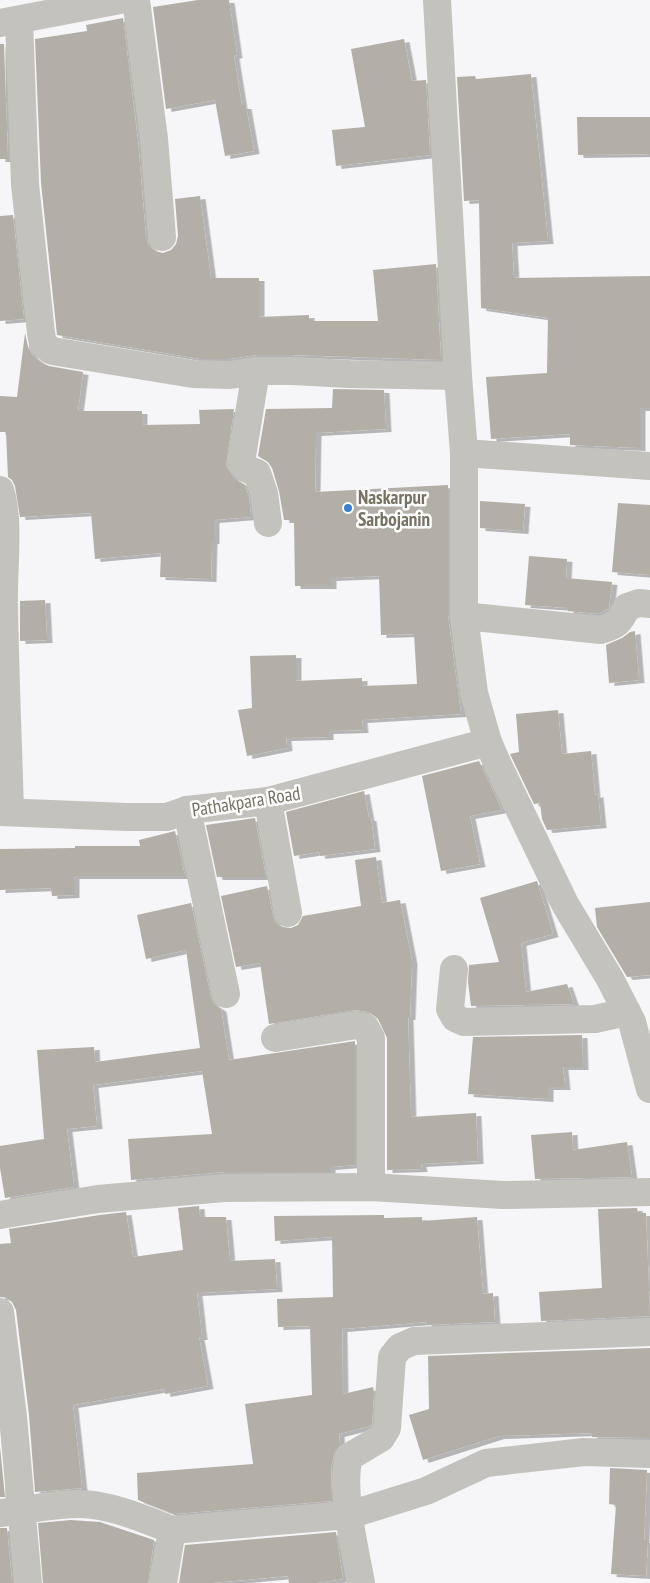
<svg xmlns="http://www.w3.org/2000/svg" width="650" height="1583" font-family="'PT Sans Narrow',sans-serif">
	<defs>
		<filter id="shadow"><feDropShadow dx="5.5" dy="3" stdDeviation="0" flood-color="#0004"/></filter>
	</defs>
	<rect width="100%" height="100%" fill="#f6f5f7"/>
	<!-- building -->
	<g fill="#b3afa7" filter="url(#shadow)">
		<path d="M198,0h31l8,55 -3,1 8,50h4l8,45 -29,5 -10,-56 -49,9 -13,-102z"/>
		<path d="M123,18l15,123 8,97 3,8 6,5 8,2 8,-3 5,-6 2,-8 -3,-37 25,-3 11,82h48v39l50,-2v6h69l-5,-51 63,-6 5,96 -148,-5h-37l-27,4h-28l-144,-24 -16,-152 -6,-144 52,-8 -1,-6z"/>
		<path d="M404,39l8,42 14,-1 4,75 -94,11 -4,-36 33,-3 -14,-78z"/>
		<path d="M0,44h4l4,115h-8z"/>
		<path d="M531,74l17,167 -36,2 2,35 136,-2v132h-10v40l-70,-3v-11l-79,5 -5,-62 61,-4 1,-55 -67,-10 -2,-108 -15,1 -7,-124 18,-1 1,3z"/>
		<path d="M577,117h73v37l-72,1z"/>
		<path d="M13,215l11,104 -24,2v-105z"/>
		<path d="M25,333l3,14 5,9 9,7 7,3 34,6 -5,39h64v14l58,-1 -1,-14 35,-1 -8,57 9,13 10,6 4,12 2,20 -37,3v21h-2l-1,38 -51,-2 1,-24 -66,6 -4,-46 -71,4 -5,-31 -3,-6 -4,-3 -2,-45h-6v-36l17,1z"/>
		<path d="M333,389l51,1 2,39 -70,4 -1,59 133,-7v131l13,98 -99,6 1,10 -35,1v6l-42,1 1,10 -40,8 -9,-46 14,-2 -2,-52 46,-1v26l66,-3v8l55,-2 -3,-50 -33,1 -2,-59 -48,2v8h-36l-1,-66h-10l-5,-29 -7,-23 -4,-6 -10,-6 8,-47 66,-1z"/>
		<path d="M480,501l45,3 -2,27 -43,-3z"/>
		<path d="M618,503l32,2v70l-38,-3z"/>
		<path d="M529,556l38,3 -1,19 46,4 -3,26 -10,6 -31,-3v-3l-43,-3z"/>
		<path d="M45,600l2,40 -27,1v-40z"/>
		<path d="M635,631l4,49 -30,3 -3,-38 16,-7 8,-6z"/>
		<path d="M558,710l4,44 29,-3 4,44 3,-1 3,31 -54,5 -5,-11 -2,-16 -6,1 -24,-50 9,-2 -3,-38z"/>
		<path d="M479,761l23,49 -32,6 10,48 -39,7 -19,-95z"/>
		<path d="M364,791l5,27h2l4,31 -55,7 -1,-4 -25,4 -8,-44z"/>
		<path d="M255,818l11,59h-49l-11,-52z"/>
		<path d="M175,831l10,45h-111v19l-22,1 -1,-8 -51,2v-41l75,-1v-2h65l-1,-6z"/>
		<path d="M376,857l6,46 18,-3 12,61 -2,56h-2l3,100 65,-4 2,48 -57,3 1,5 -35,1v-132l-9,-19 -9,-7 -14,-2 -86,14 -9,-61 -24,4 -15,-71 46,-10 6,30 3,7 6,4 9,1 7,-3 5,-9 58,-10 -6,-46z"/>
		<path d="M537,881l16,53 -32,9 5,49 41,-8 7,20 -103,2 -3,-24 1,-17 30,-3 -19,-64z"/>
		<path d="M650,902v73l-23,2 -30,-50 -2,-19z"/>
		<path d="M191,903l20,94 3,7 7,5 8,51 126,-19v124l-25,2v5h-106l-93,8 -3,-41 84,-5 -10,-63 -109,14 4,41 -30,3 7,58 -69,11 -5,-30v-22l44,-7 -7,-89 57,-3 1,15 105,-14 -14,-98 -40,9 -9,-44z"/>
		<path d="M582,1035l1,32h-20l2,20h-17v12l-80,-5 5,-57z"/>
		<path d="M572,1132l1,18 54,-8 5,35 -97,2 -4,-44z"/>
		<path d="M199,1206l1,11h26l4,44 45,-2 2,30 -80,4 5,44h-3l9,49 -43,8 -1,-5 -91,16 9,83 -47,4 -6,-77 -13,-105 -4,-8 -5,-4 -7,-1v-53l11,-1 -2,-14 91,-14 26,-3 7,45 50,-7 -5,-42z"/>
		<path d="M637,1208l1,5h8l4,103 -109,5 -2,-29 63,-4 -4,-79z"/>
		<path d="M384,1215v3l38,-1v4l55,-4 6,77 10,-1 2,29 -68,3 -1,-3 -84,7 1,65 30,-7 1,5 -2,31 -2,3 -31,8 1,11 -6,9 -3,14 1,33 -158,13 -36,-14 -1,-27 116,-9 -8,-60 67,-9 -2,-69 -32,1 -1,-28 56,-2 -1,-60 -57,4 -1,-25z"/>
		<path d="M650,1348v90l-58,-1 -1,-4 -92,3 -76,24 -14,-45 20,-6 -1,-53z"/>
		<path d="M0,1447l5,50h-5z"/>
		<path d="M610,1468l37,2 -3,70h4l-2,36 -35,-2 5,-69 -7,-1z"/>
		<path d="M71,1520l29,2 54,18 -6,43h-105l-5,-60z"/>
		<path d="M0,1528h7l5,55h-12z"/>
		<path d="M336,1532l7,47 -27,4h-27l-1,-7 -77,7h-32l6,-38z"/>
	</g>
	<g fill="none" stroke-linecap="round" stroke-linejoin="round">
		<!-- minor -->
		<g stroke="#c4c2bd" stroke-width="28">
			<path d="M136,0l18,139 8,98"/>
			<path d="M19,20l6,164 16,149 2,11 9,7 141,23 37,1 26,-4h37l56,3 109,2"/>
			<path d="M256,371l-15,91 6,7 10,4 7,20 4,30"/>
			<path d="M464,453l186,13"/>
			<path d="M0,490c10,30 3,81 4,114 1,69 4,138 6,207"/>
			<path d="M464,616l137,14c16,-5 19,-8 26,-23l12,-4 11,1"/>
			<path d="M268,801l20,112"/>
			<path d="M187,810l39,184"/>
			<path d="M454,969l-4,40 5,9 9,4 131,-3 32,-7"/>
			<path d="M275,1038l82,-13 8,2 6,11v149"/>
			<path d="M0,1312l13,105 15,166"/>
			<path d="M0,1513c27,-3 53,-9 80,-9 29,0 66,16 92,26"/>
			<path d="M361,1583c-6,-34 -21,-93 -12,-126l32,-19 6,-10 5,-71 8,-10 14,-6 236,-9"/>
		</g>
		<!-- tertiary -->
		<g stroke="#c4c2bd" stroke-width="28">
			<path d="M437,0l21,376 6,77v163l10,77 14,49 10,23 67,139 45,75 22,43 18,67"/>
			<path d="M0,23l120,-23"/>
			<path d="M0,812l127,5h40l20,-7 81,-9 220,-59"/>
			<path d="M0,1215l98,-16 126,-11 147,-1 132,8 147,-3"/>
			<path d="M163,1583l9,-53 177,-15 77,-24 60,-28 98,-11 66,2"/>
		</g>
	</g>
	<!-- markers -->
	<circle fill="#3c80d0" stroke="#fff" stroke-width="2" cx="348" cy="508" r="5"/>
	<g text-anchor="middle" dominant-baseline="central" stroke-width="5" stroke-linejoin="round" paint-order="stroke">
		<!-- poi labels -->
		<g font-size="19" font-weight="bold" fill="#777161" stroke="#fff" text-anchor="start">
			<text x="358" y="497">Naskarpur<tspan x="358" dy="22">Sarbojanin</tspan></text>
		</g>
		<!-- street labels -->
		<g font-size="19" fill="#777161" stroke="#fff">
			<text transform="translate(246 801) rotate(-9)">Pathakpara Road</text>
		</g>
	</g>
</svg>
